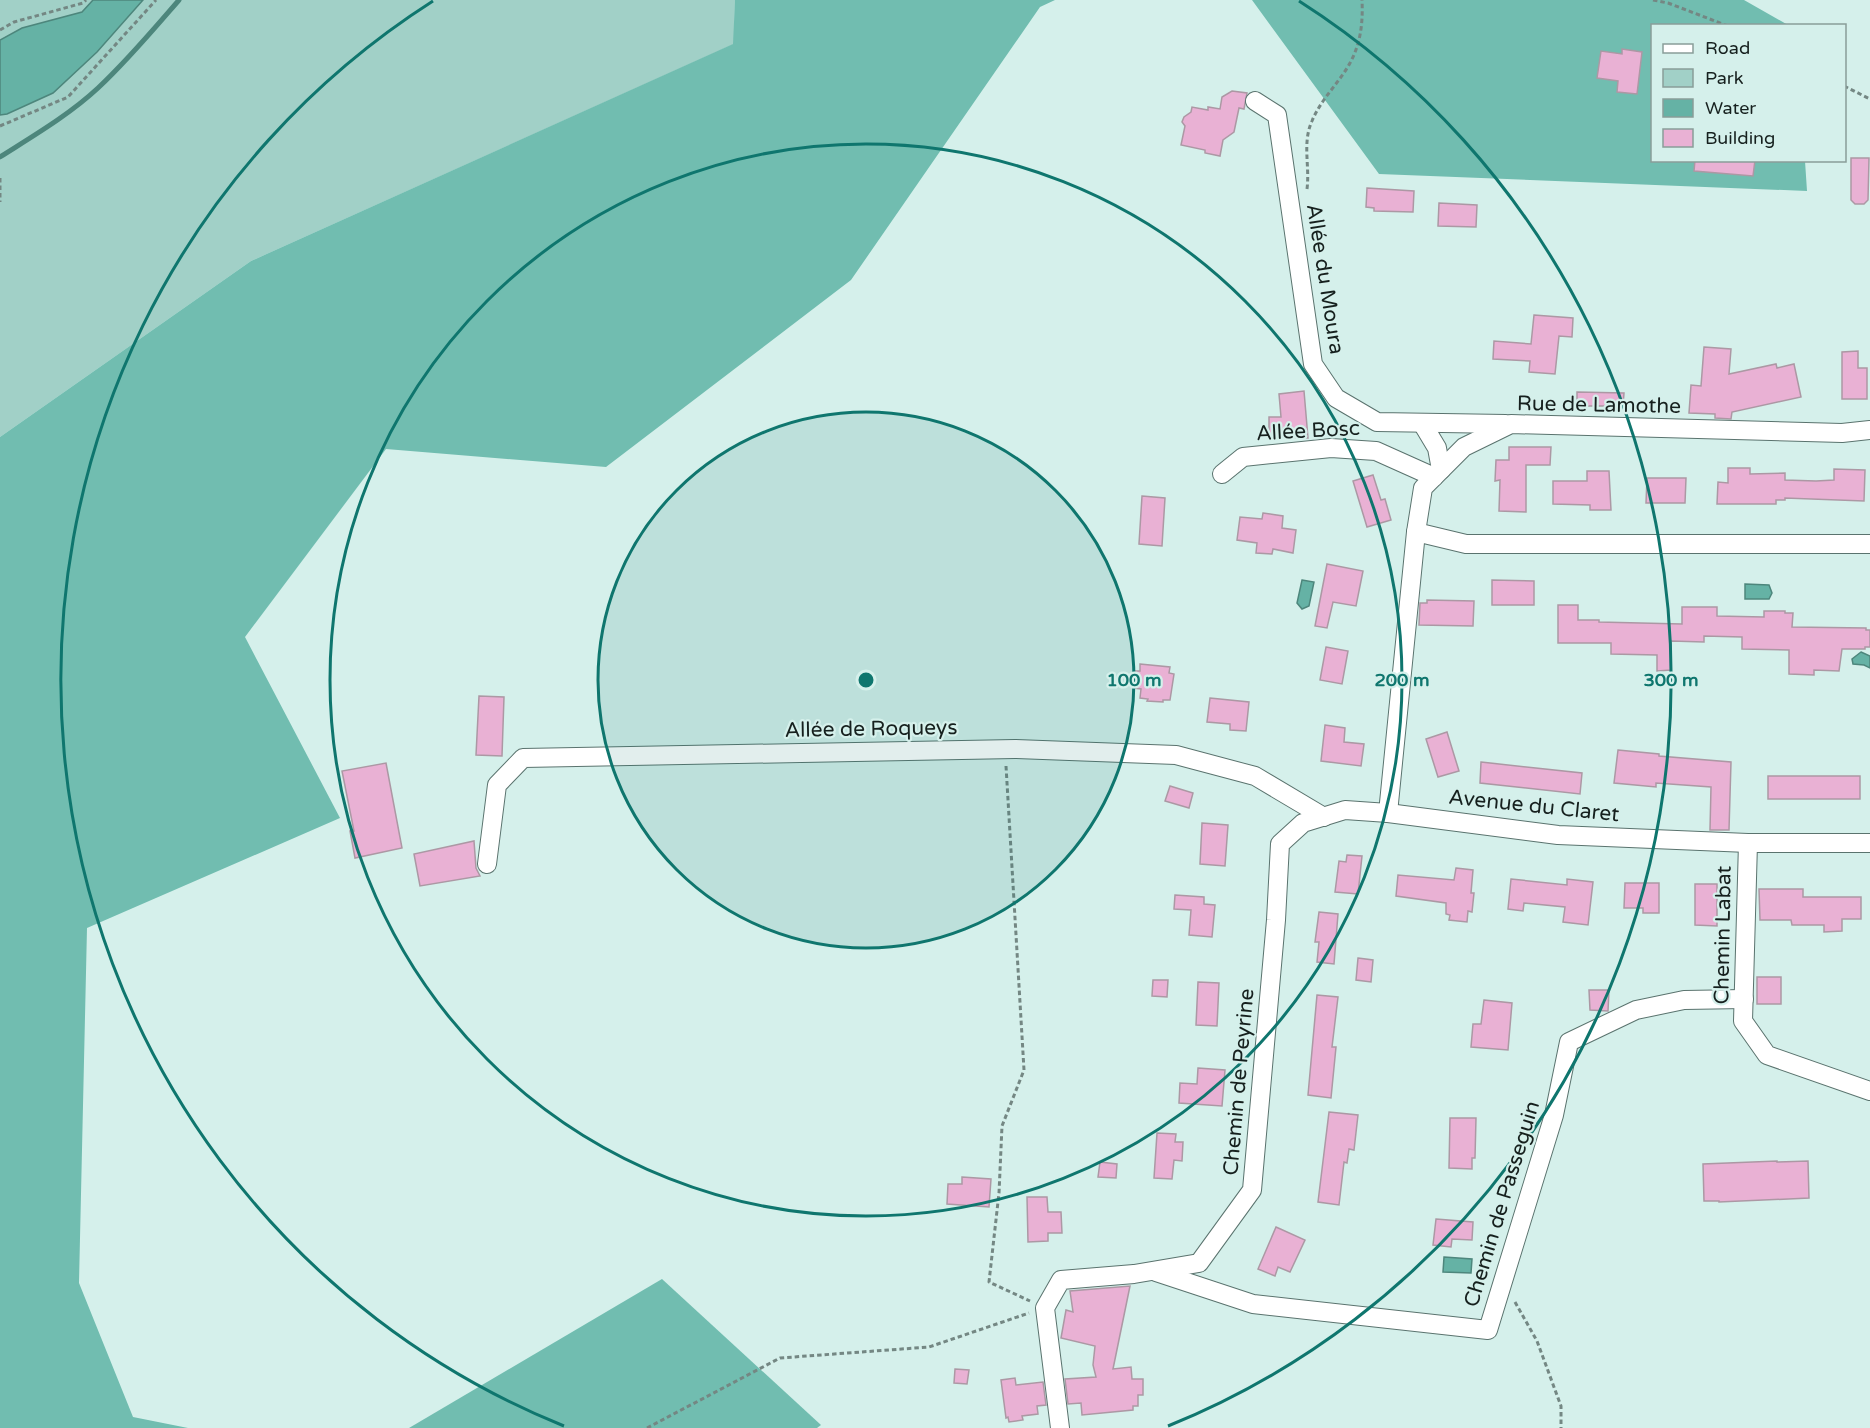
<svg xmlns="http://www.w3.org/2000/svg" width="1870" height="1428" font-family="'Varela Round',sans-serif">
	<rect width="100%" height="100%" fill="#d5f0eb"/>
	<!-- green -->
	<path fill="#a1d0c7" d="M0,0h735l-1,44 -483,217 -251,176z"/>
	<!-- forest -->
	<g fill="#71bdb0">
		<path d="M735,0h320l-15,7 -189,273 -245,187 -220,-18 -141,188 95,181 -253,110 -8,355 54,134 55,11h-188v-991l251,-176 482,-217z"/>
		<path d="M1252,0h492l44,25 -136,1v134l153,1 2,30 -428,-17z"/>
		<path d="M662,1279l159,146 -4,3h-408z"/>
	</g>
	<!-- water -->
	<g fill="#65b2a5" stroke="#4d867c" stroke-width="1.5">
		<path d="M93,0h50l-46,52 -44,41 -46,21 -7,1v-75l22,-12 60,-16z"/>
		<path d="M1302,580l12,2 -5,24 -7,3 -5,-6z"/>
		<path d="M1745,584l24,1 3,8 -3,6h-24z"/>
		<path d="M1861,652l9,4v12l-6,-3 -11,-1 -1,-5z"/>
		<path d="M1444,1257l28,2 -1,14 -28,-1z"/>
	</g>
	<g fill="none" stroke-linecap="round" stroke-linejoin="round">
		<!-- stream -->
		<path stroke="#4d867c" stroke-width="5" d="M0,157c33,-21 69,-42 98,-69 29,-27 55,-58 81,-88"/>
	</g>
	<!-- building -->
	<g fill="#e9b1d4" stroke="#ac98a4" stroke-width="1.5">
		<path d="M1622,49l20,3 -5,42 -20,-2 1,-11 -21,-3 4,-27 21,3z"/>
		<path d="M1232,91l15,2 -3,16 -5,-1 -5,24 -11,8 -3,16 -15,-3v-3l-24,-5 4,-19 -3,-4 2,-5 7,-5 1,-5 16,3v-3l12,2 2,-12z"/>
		<path d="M1851,158h18l-1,42 -4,4h-9l-4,-4z"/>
		<path d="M1695,160h60l-2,16 -59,-5z"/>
		<path d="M1367,188l47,3 -1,21 -39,-1v-3l-8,-1z"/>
		<path d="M1439,203l38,2 -1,22 -38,-1z"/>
		<path d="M1534,315l39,3 -1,19 -13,-1 -4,38 -26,-2 1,-11 -37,-2 1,-18 37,3z"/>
		<path d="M1704,347l27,2 -2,25 47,-10 1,4 17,-4 7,33 -69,15 -1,7 -16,-1v-4l-26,-1 2,-28 10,1z"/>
		<path d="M1858,351v17h9v31h-25v-47z"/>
		<path d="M1304,391l4,47 -39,-1v-20h12l-2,-23z"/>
		<path d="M1577,392l47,1 -1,13h-46z"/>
		<path d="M1509,447h42l-1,18h-24v47l-27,-1 1,-31 -5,1 1,-21h13z"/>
		<path d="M1728,468h22v6l35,-1v7l31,1 18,-1v-11l31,1 -1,31 -79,-3v2h-9v4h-59l1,-22 10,1z"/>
		<path d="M1587,471h22l2,39h-21v-5l-37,-1v-23h34z"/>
		<path d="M1373,475l8,25 4,-1 6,21 -24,7 -14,-46z"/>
		<path d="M1647,478h39l-1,25h-39z"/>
		<path d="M1142,496l23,2 -3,48 -23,-2z"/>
		<path d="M1263,513l20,3 -1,12 14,2 -3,23 -20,-4 -1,5 -16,-1 1,-10 -20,-3 3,-23 22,2z"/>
		<path d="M1327,564l36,7 -7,35 -23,-4 -6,26 -12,-2z"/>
		<path d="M1492,580l42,1v24h-42z"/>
		<path d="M1427,600l47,1 -1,25 -54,-1 1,-22h7z"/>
		<path d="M1558,605h20v15h21v2l83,2v-17h35v9l47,1v-6h21v2h8l-1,14 74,1v2h4v17h-5v2h-23l-3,22 -25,-1v5l-25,-1v-24l-47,-1v-12l-38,-1v6l-33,-1v29l-14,1v-16l-46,-1v-11h-53z"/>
		<path d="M1326,647l22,4 -6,33 -22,-4z"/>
		<path d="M1140,664l30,3 -1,6 5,1 -4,26h-7v2l-16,-1 1,-2 -8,-1 1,-9 -7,-1 1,-17h5z"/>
		<path d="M479,696l25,1 -2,59 -26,-1z"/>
		<path d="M1210,698l39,4 -3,29 -16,-1v-6l-23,-2z"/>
		<path d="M1325,725l20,3 -1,14 20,2 -3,22 -40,-5z"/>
		<path d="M1447,732l12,39 -21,6 -12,-38z"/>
		<path d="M1618,750l41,4v2l72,6 -2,68h-19l1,-43 -55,-4v4l-42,-4z"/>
		<path d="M1481,762l101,11 -2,21 -100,-11z"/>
		<path d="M386,763l16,85 -47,10 -5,-27h4l-12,-60z"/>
		<rect x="1768" y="776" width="92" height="23"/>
		<path d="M1170,786l23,7 -4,15 -24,-7z"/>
		<path d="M1202,823l26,2 -3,41 -25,-2z"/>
		<path d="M474,841l2,27 4,8 -60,10 -6,-32z"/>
		<path d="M1347,855l15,1 -4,38 -23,-2 4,-31 7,1z"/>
		<path d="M1456,868l17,2 -2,23h3l-2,19 -4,-1 -1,11 -18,-2 1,-5 -4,-1v-11l-50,-7 2,-21 56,5z"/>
		<path d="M1511,879l56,6v-6l26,3 -5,43 -25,-3 2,-15 -41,-4 -1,8 -15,-2z"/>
		<path d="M1625,883h34v30h-16v-5h-19z"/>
		<path d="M1695,884h22v42l-22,-1z"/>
		<path d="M1759,889h44v8h58v22h-19v12l-18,1v-7h-32l-1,-5h-31z"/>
		<path d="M1175,895l29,2v7l11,1 -3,32 -23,-2 2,-25 -17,-1z"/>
		<path d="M1319,912l19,2 -4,50 -17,-2 2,-20h-4z"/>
		<path d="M1358,958l15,2 -2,22 -15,-2z"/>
		<rect x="1757" y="977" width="24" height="27"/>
		<path d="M1153,980h15l-1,17 -15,-1z"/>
		<path d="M1198,982l21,1 -2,43 -21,-1z"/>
		<path d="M1589,990h20l-1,21 -18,-1z"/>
		<path d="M1317,995l21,2 -6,50h4l-5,51 -23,-3z"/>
		<path d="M1484,1000l28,3 -4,47 -37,-3 2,-23h8z"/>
		<path d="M1198,1068l27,2 -3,36 -43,-3 1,-20 17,1z"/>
		<path d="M1329,1112l29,3 -4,35 -5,-1 -2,14 -3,-1 -5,43 -21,-3z"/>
		<path d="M1450,1118h26l-1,40h-3v11l-23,-1z"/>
		<path d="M1157,1133l19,1 -1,8h8l-1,19 -8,-1 -2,19 -18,-1z"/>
		<path d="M1777,1161v1l31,-1 1,37 -90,4v-1h-15l-1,-37z"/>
		<path d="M1100,1162l17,2 -1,14 -18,-1z"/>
		<path d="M962,1177l29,2 -2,28 -42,-3 1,-20h14z"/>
		<path d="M1027,1197h20l1,15h13l1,21h-14v8l-20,1z"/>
		<path d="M1436,1219l37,3 -1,18 -20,-1 -1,8 -18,-2z"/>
		<path d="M1276,1227l29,13 -15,32 -12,-5 -3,9 -17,-7z"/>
		<path d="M1130,1286l-17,83 18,-2 1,12h11v16h-5v11h-5v4l-51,5 -1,-12 -13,1 -3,-25 31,-2 -3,-12 2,-19 -34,-8 5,-28 7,2 -3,-21z"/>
		<path d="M955,1369l14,1 -2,14 -13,-1z"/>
		<path d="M1015,1378l1,7 27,-3 3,23 -9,1 1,8 -16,2 1,4 -14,2 -1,-5 -2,1 -5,-38z"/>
	</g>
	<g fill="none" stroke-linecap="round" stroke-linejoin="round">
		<!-- minor casing -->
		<g stroke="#5a736e" stroke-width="20">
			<g id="minor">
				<path d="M1255,101l22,14 36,249 23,34 41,24 129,2"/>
				<path d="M1422,423l15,25 4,22"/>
				<path d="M1222,474l21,-17 88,-9 45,3 58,26"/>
				<path d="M1416,532l50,12h404"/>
				<path d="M1388,813l28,-281 7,-44 41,-41 47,-23 331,9 28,-3"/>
				<path d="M1748,843l-5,178 24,34 103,36"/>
				<path d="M487,864l10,-79 26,-27 492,-9 161,6 79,21 69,41"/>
				<path d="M1156,1272l97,32 235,26 66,-215 15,-73 67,-32 48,-10 60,-1"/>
				<path d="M1060,1428l-15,-120 16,-28 73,-6 65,-11 53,-73 24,-270 4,-76 23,-21 42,-13 43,3 170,22 190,8h122"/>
			</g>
		</g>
		<!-- path -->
		<g stroke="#748783" stroke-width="3" stroke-dasharray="4.5 3" stroke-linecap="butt">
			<path d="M1653,0l15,3 60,23"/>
			<path d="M0,30l14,-8 69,-19 3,-3"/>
			<path d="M1844,86l26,13"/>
			<path d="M0,126l68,-29 88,-97"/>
			<path d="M0,178v24"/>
			<path d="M1307,189c3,-23 -5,-46 5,-68 9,-22 27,-38 38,-58 11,-20 13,-41 12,-63"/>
			<path d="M1006,766l18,304 -22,56 -3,67 -10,89 41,19"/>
			<path d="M1515,1302l22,39 24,65v22"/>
			<path d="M647,1428l133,-70 149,-11 100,-34"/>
		</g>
		<!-- minor -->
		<use href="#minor" stroke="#fff" stroke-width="18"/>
	</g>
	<!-- distance rings -->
	<circle cx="866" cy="680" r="268" fill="#0f766e" fill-opacity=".12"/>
	<g fill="none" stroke="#0f766e" stroke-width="3">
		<circle cx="866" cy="680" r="268"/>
		<circle cx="866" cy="680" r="536"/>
		<path d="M564 1426A805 805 0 0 1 433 1M1299 1A805 805 0 0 1 1168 1426"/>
	</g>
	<g text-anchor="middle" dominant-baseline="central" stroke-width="4.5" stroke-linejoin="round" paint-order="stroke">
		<!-- street labels -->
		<g font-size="21" fill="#16201e" stroke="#d5f0eb">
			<text transform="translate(1325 279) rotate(81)">Allée du Moura</text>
			<text transform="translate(1599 405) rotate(1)">Rue de Lamothe</text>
			<text transform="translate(1308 431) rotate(-3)">Allée Bosc</text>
			<text transform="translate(871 729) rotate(-1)">Allée de Roqueys</text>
			<text transform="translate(1534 806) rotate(6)">Avenue du Claret</text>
			<text transform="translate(1723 935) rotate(-89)">Chemin Labat</text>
			<text transform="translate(1239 1082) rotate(-85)">Chemin de Peyrine</text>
			<text transform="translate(1502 1204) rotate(-73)">Chemin de Passeguin</text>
		</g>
	</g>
	<circle cx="866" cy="680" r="9" fill="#0f766e" stroke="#d5f0eb" stroke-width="3"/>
	<g font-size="18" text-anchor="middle" font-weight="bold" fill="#0f766e" stroke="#d5f0eb" stroke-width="4.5" stroke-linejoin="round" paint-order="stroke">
		<text x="1134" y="686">100 m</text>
		<text x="1402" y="686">200 m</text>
		<text x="1671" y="686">300 m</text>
	</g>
	<!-- legend -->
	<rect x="1651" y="24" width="195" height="138" fill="#d5f0eb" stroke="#899d99" stroke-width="1.5"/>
	<rect x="1663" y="44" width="30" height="9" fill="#ffffff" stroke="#899d99" stroke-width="1.5"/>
	<text x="1705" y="54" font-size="18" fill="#16201e">Road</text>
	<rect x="1663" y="69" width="30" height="18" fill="#a1d0c7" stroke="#899d99" stroke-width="1.5"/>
	<text x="1705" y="84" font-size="18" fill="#16201e">Park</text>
	<rect x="1663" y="99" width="30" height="18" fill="#65b2a5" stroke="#899d99" stroke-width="1.5"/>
	<text x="1705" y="114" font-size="18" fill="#16201e">Water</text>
	<rect x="1663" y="129" width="30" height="18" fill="#e9b1d4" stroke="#899d99" stroke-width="1.5"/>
	<text x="1705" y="144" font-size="18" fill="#16201e">Building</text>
</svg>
